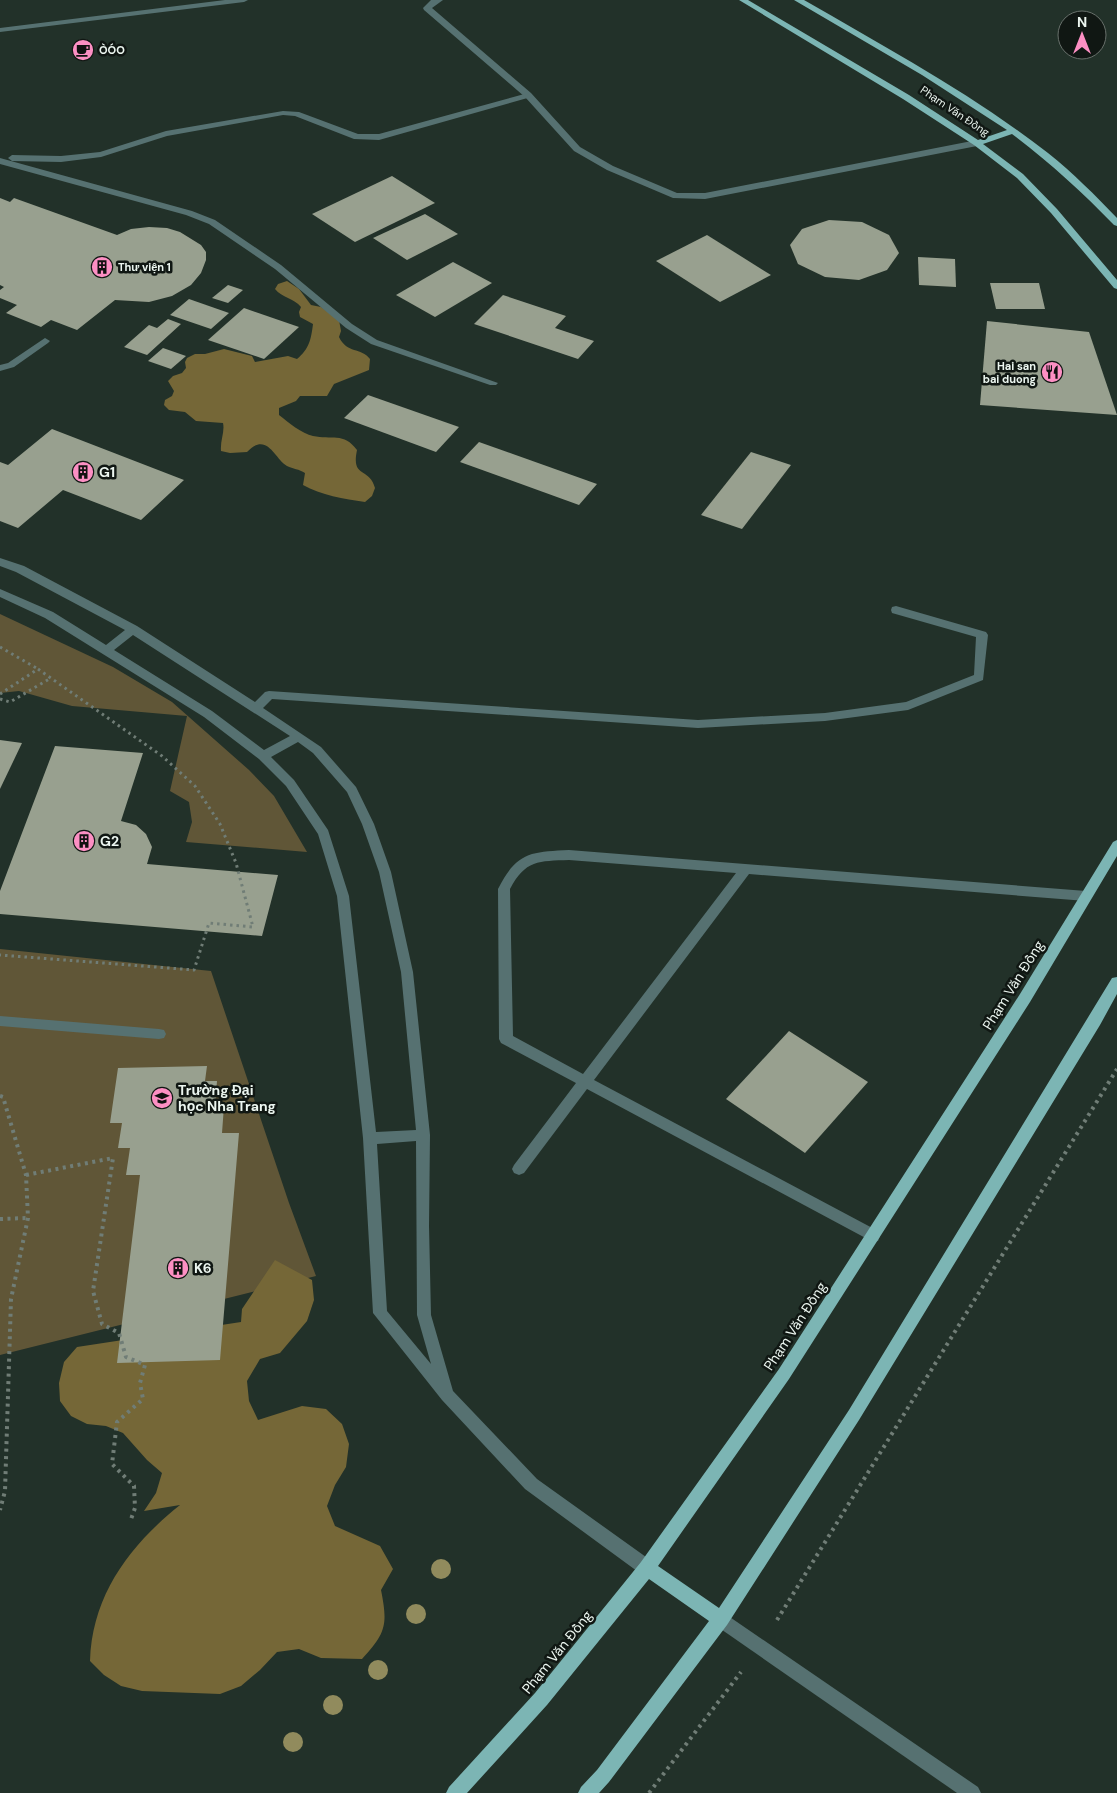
<svg xmlns="http://www.w3.org/2000/svg" width="1117" height="1793" font-family="'DM Sans',sans-serif">
	<rect width="100%" height="100%" fill="#223129"/>
	<!-- green -->
	<g fill="#605637">
		<path d="M0,614l113,53 59,35 77,68 25,26 33,56 -121,-10 6,-20 -3,-20 -19,-11 17,-75 -115,-10 -53,-15 -19,2z"/>
		<path d="M0,949l211,22 78,232 27,73 -316,79z"/>
	</g>
	<!-- forest -->
	<g fill="#756737">
		<path d="M287,281l12,8 12,16 10,2 18,13 2,11 -2,6c8,17 22,10 31,22l-1,11 -35,14 -7,12h-27l-4,5 -17,7v7c9,7 23,19 34,21 18,4 31,-4 44,14 -6,29 12,16 18,38l-3,8 -7,6c-21,-3 -44,-7 -62,-17l2,-12c-6,-4 -12,-4 -18,-7 -13,-8 -20,-35 -40,-14l-17,1 -9,-2c-1,-10 4,-19 2,-28l-27,-2 -11,-9 -16,-2 -5,-5 1,-5 7,-4 2,-5 -6,-10 5,-5 9,-3 4,-5 -1,-6 2,-4 8,-4h10l19,-5 28,7 3,6 33,-6 9,3c12,-10 14,-19 16,-35l-13,-7 -1,-5 2,-5c-7,-9 -19,-9 -26,-18l3,-5z"/>
		<path d="M275,1260l37,20 2,20 -7,21 -27,32 -20,6 -13,22 2,20 9,19 44,-14 24,3 16,15 7,20 -3,23 -11,18 -8,21 8,20 45,20 13,23 -12,21c7,35 5,43 -19,69l-41,-1 -22,-9 -22,3 -17,18 -19,16 -21,8 -78,-3 -21,-5 -17,-11 -14,-14c2,-66 40,-116 90,-156l-36,6 12,-18 6,-20 -15,-13 -24,-27 -17,-7 -19,-2 -16,-8 -11,-15 -1,-18 5,-21 13,-15 164,-25 1,-13z"/>
	</g>
	<!-- building -->
	<g fill="#98a08f">
		<path d="M392,176l43,27 -80,39 -43,-28z"/>
		<path d="M0,198l10,4 4,-4 103,37 14,-6 18,-2 18,1 13,4 21,13 5,7v8l-5,13 -10,12 -19,11 -23,6 -34,-2 -38,30 -26,-10 -10,7 -35,-14 11,-8 -17,-7v-8l4,-3 -4,-2z"/>
		<path d="M425,214l33,20 -51,26 -34,-22z"/>
		<path d="M829,220l33,2 27,13 10,18 -12,17 -28,10 -34,-3 -27,-13 -8,-19 12,-16z"/>
		<path d="M707,235l64,40 -51,27 -64,-41z"/>
		<path d="M918,257l37,2 1,28 -37,-2z"/>
		<path d="M453,262l39,21 -57,34 -39,-22z"/>
		<path d="M990,283h49l6,26h-49z"/>
		<path d="M228,285l15,5 -15,13 -16,-5z"/>
		<path d="M503,295l63,21 -11,12 39,13 -16,18 -104,-35z"/>
		<path d="M189,299l40,14 -18,16 -41,-14z"/>
		<path d="M244,308l55,19 -35,32 -56,-19z"/>
		<path d="M168,319l13,5 -34,31 -23,-8 25,-22 8,3z"/>
		<path d="M987,321l102,11 28,83 -137,-10z"/>
		<path d="M163,348l23,8 -15,13 -23,-8z"/>
		<path d="M368,395l91,32 -23,25 -92,-34z"/>
		<path d="M52,429l132,51 -43,40 -78,-30 -45,38 -18,-7v-59l8,3z"/>
		<path d="M479,442l118,42 -18,21 -119,-43z"/>
		<path d="M751,452l40,13 -49,64 -41,-14z"/>
		<path d="M0,740l22,3 -22,46z"/>
		<path d="M55,746l88,7 -22,68 15,4 10,9 6,13 -5,17 131,11 -16,61 -262,-22v-23z"/>
		<path d="M789,1031l79,51 -63,71 -79,-54z"/>
		<path d="M207,1066l-2,15h12l-2,25h9l-2,27h17l-19,227 -103,3 23,-188h-14l4,-27h-12l4,-25h-12l8,-55z"/>
	</g>
	<g fill="none" stroke-linecap="round" stroke-linejoin="round">
		<!-- path-far1 -->
		<g stroke="#707d76" stroke-width="3" stroke-dasharray="2.5 4" stroke-linecap="butt">
			<path d="M0,647l38,22"/>
			<path d="M0,694l38,-25 124,87 33,30 25,38 16,39 17,64 -44,-4 -15,47 -194,-15"/>
			<path d="M0,699l10,3 41,-24"/>
		</g>
		<!-- path -->
		<g stroke="#707d76" stroke-width="4" stroke-dasharray="3 4.5" stroke-linecap="butt">
			<path d="M0,1096l3,1 23,78 2,43 -17,81 -6,192 -5,19"/>
			<path d="M26,1175l87,-17 -20,133 9,33 17,9 7,24 19,8 -5,18 3,16 -26,23 -5,42 22,22 1,22 -5,14"/>
			<path d="M0,1219l28,-1"/>
			<path d="M777,1620l340,-551"/>
			<path d="M649,1793l92,-121"/>
		</g>
		<!-- service -->
		<g fill="#567171" fill-rule="evenodd">
			<path d="M528,93h3v4l-152,43 -25,-1 -59,-23 -12,-1 -116,21 -66,21 -40,5 -49,-1 -4,-3 4,-3 49,1 39,-4 66,-21 117,-20 16,1 59,22h21z"/>
			<path d="M0,158l192,53 23,9 66,45 71,59 25,16 121,43 -2,2h-6l-119,-41 -25,-16 -71,-59 -66,-45 -23,-9 -186,-51z"/>
			<path d="M45,338l5,3 -2,2 -34,24 -14,4v-6l8,-2z"/>
			<path d="M0,558l24,8 113,60 118,76 10,-10 4,-1 429,29 127,-7 81,-11 68,-27 2,-38 -84,-24 -1,-3 1,-3 4,-1 90,26 2,3 -5,45 -75,30 -83,11 -127,7 -426,-29 -9,9 58,39 35,40 18,37 17,48 22,100 17,163 -1,91 2,89 22,76 84,88 116,83 2,6 -2,6 -6,2 -6,-2 -116,-85 -83,-89 -69,-87 -10,-175 -26,-242 -19,-62 -32,-48 -27,-27 -55,-42 -159,-99 -45,-21v-8l53,23 53,33 19,-15 -109,-58 -16,-6zM133,635l157,101 -26,14 -52,-39 -98,-61zM298,742l15,11 34,39 15,32 17,48 22,100 15,158 -40,2 -27,-236 -21,-66 -34,-50 -23,-23zM416,1141l1,174 14,49 -44,-53 -10,-167z"/>
			<path d="M0,1016l159,13 5,1 2,4 -2,4 -5,1 -159,-13z"/>
			<path d="M721,1611l257,176 3,6h-24l-242,-168 -2,-6 2,-6z"/>
		</g>
		<!-- minor -->
		<g fill="#567171" fill-rule="evenodd">
			<path d="M431,0h12l-11,8 99,85 49,54 33,19 64,27h28l272,-53 4,3 -4,3 -272,53 -32,-1 -66,-28 -33,-19 -49,-54 -101,-87 -1,-2z"/>
			<path d="M569,850l517,41 4,2 2,3 -2,3 -4,2 -337,-27 -155,206 284,151 2,5 -2,5 -5,1 -286,-153 -63,84 -5,2 -5,-2 -2,-4 2,-4 62,-82 -75,-40 -2,-4 -1,-150c19,-37 32,-37 71,-39zM569,860l167,13 -153,201 -70,-38 -3,-147c15,-29 29,-28 59,-29z"/>
		</g>
		<!-- tertiary -->
		<path fill="#567171" fill-rule="evenodd" d="M225,0h23l-4,2 -244,30v-4z"/>
		<!-- primary -->
		<g fill="#7cb5b4" fill-rule="evenodd">
			<path d="M739,0h9l161,95 69,45 29,-10 -85,-55 -128,-75h10c83,48 168,94 244,153 25,20 47,42 69,65v8l-3,-1c-32,-33 -65,-63 -102,-91l-29,10 40,30 34,35 60,71v9l-3,-1 -63,-75 -34,-35 -43,-33 -71,-46z"/>
			<path d="M1117,840v16l-87,146 -241,377 -131,187 61,42 130,-198 263,-432 5,-1v17l-17,31 -241,395 -132,205 -118,157 -10,11h-21l3,-6 16,-17 112,-149 -60,-42 -102,126 -80,88h-21l3,-6 86,-94 106,-131 138,-193 241,-375 93,-152z"/>
		</g>
	</g>
	<!-- trees -->
	<g fill="#918b5d">
		<circle cx="441" cy="1569" r="10"/>
		<circle cx="416" cy="1614" r="10"/>
		<circle cx="378" cy="1670" r="10"/>
		<circle cx="333" cy="1705" r="10"/>
		<circle cx="293" cy="1742" r="10"/>
	</g>
	<!-- icons -->
	<defs>
		<g id="cafe-disc" transform="scale(1.125)"><circle r="9.5" fill="#fc8fc3" stroke="#101713"/><path d="M-5.5-4.5H6V0H3Q3 3.5 0 3.5H-2.5Q-5.5 3.5-5.5 0ZM3-3.2v2h1.7v-2ZM-6 4.5H4V6H-6Z" fill="#111"/></g>
		<g id="building-disc" transform="scale(1.125)"><circle r="9.5" fill="#fc8fc3" stroke="#101713"/><path d="M-4-6H4V6H1V3H-1V6H-4ZM-2.5-4.3h1.7v1.8h-1.7ZM.8-4.3h1.7v1.8H.8ZM-2.5-1h1.7V.8h-1.7ZM.8-1h1.7V.8H.8Z" fill="#111"/></g>
		<g id="restaurant-disc" transform="scale(1.125)"><circle r="9.5" fill="#fc8fc3" stroke="#101713"/><path d="M-5-6h1v4h1v-4h1v4h1v-4h1v5L-1.5 .5V6h-2V.5L-5-1ZM5-6V6H3V1.5H1.5Q1.5-4 5-6Z" fill="#111"/></g>
		<g id="university-disc" transform="scale(1.125)"><circle r="9.5" fill="#fc8fc3" stroke="#101713"/><path d="M0-5L7-2L0 1L-7-2ZM-4 1L0 2.5L4 1V4Q0 6-4 4Z" fill="#111"/></g>
	</defs>
	<g fill-rule="evenodd">
		<use href="#cafe-disc" x="83" y="50"/>
		<use href="#building-disc" x="102" y="267"/>
		<use href="#restaurant-disc" x="1052" y="372"/>
		<use href="#building-disc" x="83" y="472"/>
		<use href="#building-disc" x="84" y="841"/>
		<use href="#university-disc" x="162" y="1098"/>
		<use href="#building-disc" x="178" y="1268"/>
	</g>
	<g text-anchor="middle" dominant-baseline="central" stroke-width="5" stroke-linejoin="round" paint-order="stroke">
		<!-- far-poi labels -->
		<g font-size="11" font-weight="bold" fill="#ecf6f0" stroke="#101713" text-anchor="start">
			<text x="99" y="50">ÒÓO</text>
			<text x="118" y="267">Thư viện 1</text>
			<text x="1036" y="366" text-anchor="end">Hai san<tspan x="1036" dy="13">bai duong</tspan></text>
		</g>
		<!-- far-street labels -->
		<g font-size="11" fill="#ecf6f0" stroke="#101713">
			<text transform="translate(955 111) rotate(34)">Phạm Văn Đồng</text>
		</g>
		<!-- poi labels -->
		<g font-size="14" font-weight="bold" fill="#ecf6f0" stroke="#101713" text-anchor="start">
			<text x="99" y="472">G1</text>
			<text x="100" y="841">G2</text>
			<text x="178" y="1090">Trường Đại<tspan x="178" dy="16">học Nha Trang</tspan></text>
			<text x="194" y="1268">K6</text>
		</g>
		<!-- street labels -->
		<g font-size="14" fill="#ecf6f0" stroke="#101713">
			<text transform="translate(1013 985) rotate(-58)">Phạm Văn Đồng</text>
			<text transform="translate(795 1326) rotate(-57)">Phạm Văn Đồng</text>
			<text transform="translate(557 1652) rotate(-51)">Phạm Văn Đồng</text>
		</g>
	</g>
	<!-- north arrow -->
	<g transform="translate(1082 35)"><circle r="24" fill="#101713" stroke="#68706b"/>
	<path d="M0-4L9 19L0 12L-9 19Z" fill="#fc8fc3"/>
	<text y="-8" font-size="14" font-weight="bold" text-anchor="middle" fill="#ecf6f0">N</text>
	</g>
</svg>
